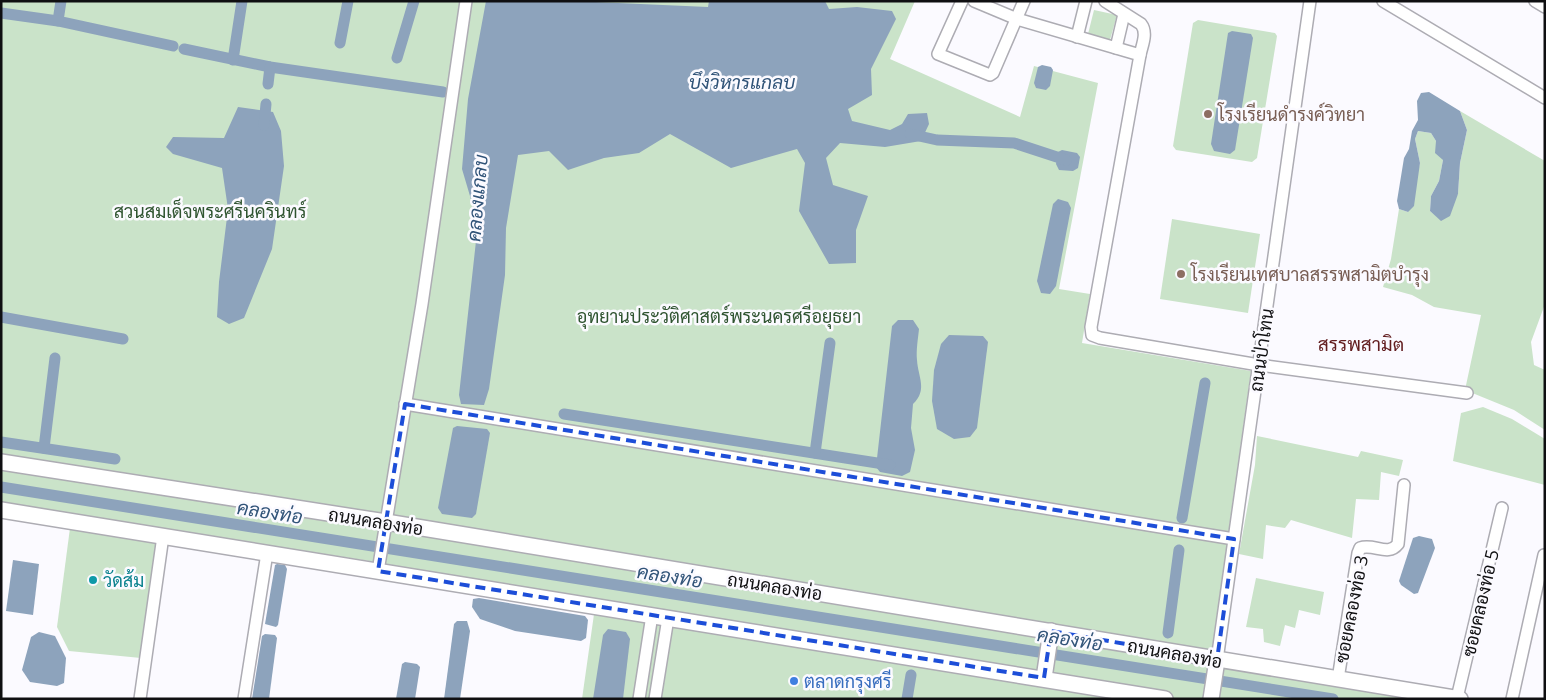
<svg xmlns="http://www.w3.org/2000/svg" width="1546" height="700" font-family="'Open Sans',Sarabun,sans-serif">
	<rect width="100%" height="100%" fill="#fbfaff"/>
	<!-- green -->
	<g fill="#cae3c9">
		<path d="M1,1h914l-25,58 130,58 14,-51 64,17 -39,206 31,5 -8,49 169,28 -41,293 216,35h-844l14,-99 -227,-39 -368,-58z"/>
		<path d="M1094,10l23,5 -7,25 -22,-6z"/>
		<path d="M1198,20l77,13 2,3 -20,122 -5,4 -76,-12 -3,-4 20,-123z"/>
		<path d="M1460,111l85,50v143l-14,38 3,23 11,5v60l-31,-20 -49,-20 16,-75 -47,-8 -22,-12 -29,-8 8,-28 8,-50 9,3 12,-49 -5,-24 3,-8 13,2 5,8 7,19 -4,21 -8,15 -1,15 11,9 17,-26 2,-31 7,-33z"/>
		<path d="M1172,219l88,15 -12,79 -88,-14z"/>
		<path d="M1483,407l29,12 33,20v46l-92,-24 8,-48z"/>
		<path d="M1257,436l101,21 3,-6 42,9 -4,16 -18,-4 -2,28 -23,-1 -4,39 -61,-18 -6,8 -19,-3 -3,34 -24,-5 16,-89z"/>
		<path d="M70,528l88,14 -17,116 -72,-7 -12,-24z"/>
		<path d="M1256,578l68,14 -4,23 -21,-5 -4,18 -10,-3 -5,21 -16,-4 -1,-13 -17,-2z"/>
	</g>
	<!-- water -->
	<g fill="#8da3bc">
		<path d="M486,1h87l135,6 1,-6h116l4,8 28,-2 35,4 4,8 -25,50 1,26 -24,14 4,12 38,9 12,-6 6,-10 19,-1 2,11 -8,17 -36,6 -45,-4 -14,15 7,27 35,11 -12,34v33l-27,1 -30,-53 6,-48 -8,-14 -66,19 -61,-34 -31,19 -35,5 -36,12 -19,-19 -31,4 -12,73 -1,47 -16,114 -5,16 -23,-1 -2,-9 19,-172 -16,-54 6,-70z"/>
		<path d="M1232,31l19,3 2,4 -18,112 -5,4 -16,-3 -3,-7 17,-111z"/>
		<path d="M1042,65l9,2 2,3 -3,16 -4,4 -10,-2 -2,-5 4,-16z"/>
		<path d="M1429,92l31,19 7,19 -7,33 -2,31 -8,22 -9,5 -11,-10 1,-15 8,-15 4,-21 -8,-7 1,-12 -5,-8 -13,-2 -3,8 5,24 -6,43 -6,6 -9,-3 -2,-8 7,-43 5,-9 3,-18 6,-11 -1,-19 4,-8z"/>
		<path d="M238,107l35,5 8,19 3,35 -12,83 -28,69 -15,6 -12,-7 2,-35 9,-73 -6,-41 -49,-14 -7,-7 7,-10 51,1z"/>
		<path d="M1062,150l15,3 3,4 -2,11 -5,3 -14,-1 -3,-6 2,-12z"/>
		<path d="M1058,199l10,3 3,6 -15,78 -6,8 -9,-1 -4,-12 16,-77z"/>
		<path d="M898,320h15l6,9c-1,10 -3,21 -2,31 1,17 11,30 -4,44l-2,24 4,22 -5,22 -8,4 -22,-4 -4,-5 16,-141z"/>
		<path d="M949,335l34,1 5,6 -11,86 -7,9 -16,2 -17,-10 -5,-28 2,-31 7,-26z"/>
		<path d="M457,426l30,3 3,4 -14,81 -4,4 -30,-4 -4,-6 15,-80z"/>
		<path d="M1419,536l13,3 3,9 -17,45 -4,1 -13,-9 -2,-4 14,-43z"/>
		<path d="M13,560l26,4 -6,51 -27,-4z"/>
		<path d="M277,564l8,1 2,4 -9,56 -2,2 -11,-3 10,-59z"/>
		<path d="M479,598l106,18 3,4 -2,18 -5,3 -66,-10 -35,-12 -8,-12 1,-8z"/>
		<path d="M457,621h10l3,10 -10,68h-16l10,-75z"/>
		<path d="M608,629l18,3 4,7 -7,60h-30l10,-64z"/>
		<path d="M39,632l16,4 11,22 -2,25 -7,3 -27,-4 -8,-12 9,-33z"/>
		<path d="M265,634l10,1 2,3 -8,61h-17l10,-63z"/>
		<path d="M405,662l12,2 3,3 -5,32h-19l6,-35z"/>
	</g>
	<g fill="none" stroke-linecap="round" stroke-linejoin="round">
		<!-- canal -->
		<g stroke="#8da3bc" stroke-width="11">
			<path d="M61,1l-3,20 115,25"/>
			<path d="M1,13l57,8"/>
			<path d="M340,43l8,-42"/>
			<path d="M184,49l86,18 173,25"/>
			<path d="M397,58l17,-57"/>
			<path d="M233,60l9,-59"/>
			<path d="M268,84l2,-17"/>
			<path d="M264,125l2,-21"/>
			<path d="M910,134l27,6 77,3 52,17"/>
			<path d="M1,317l122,22"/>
			<path d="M564,414l326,51"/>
			<path d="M1,442l114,17"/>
			<path d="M44,448l11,-90"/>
			<path d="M815,453l15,-110"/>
			<path d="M1,487l1332,212"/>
			<path d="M1182,518l23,-135"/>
			<path d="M1168,633l11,-83"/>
			<path d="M907,699l4,-24"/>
		</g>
		<!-- street casing -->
		<g stroke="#adacb3" stroke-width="14">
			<g id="street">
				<path d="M962,1l-24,53 52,21 3,-2 31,-72"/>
				<path d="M974,1l43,18 123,36 -49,272 1,8 8,3 159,27 208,28"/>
				<path d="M1105,1l36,23c7,9 1,21 -1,31"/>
				<path d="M1383,1l162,97"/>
				<path d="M1535,1l10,6"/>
				<path d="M1077,37l9,-36"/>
				<path d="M1116,48l8,-34"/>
				<path d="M405,404l829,135"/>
				<path d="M378,571l44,-267 44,-303"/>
				<path d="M1217,660l93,-659"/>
				<path d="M1338,679l20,-126 2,-5c14,-5 28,9 38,-4l6,-59"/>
				<path d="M1457,698l45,-190"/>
				<path d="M140,699l23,-163"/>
				<path d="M244,699l23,-146"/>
				<path d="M639,699l13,-84"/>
				<path d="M655,699l13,-81"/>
				<path d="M1512,699l32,-144"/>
			</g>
		</g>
		<!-- secondary casing -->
		<g stroke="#adacb3" stroke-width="18">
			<g id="secondary">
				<path d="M1,462l385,60 1074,177"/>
				<path d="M1,510l1164,189"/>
				<path d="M1044,678l7,-47"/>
				<path d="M1211,699l6,-39"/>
			</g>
		</g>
		<!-- street -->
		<use href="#street" stroke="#fff" stroke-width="11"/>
		<!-- secondary -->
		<use href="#secondary" stroke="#fff" stroke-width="15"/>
	</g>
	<!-- marked area -->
	<path fill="none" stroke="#1d4ed8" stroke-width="4" stroke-dasharray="10 6" stroke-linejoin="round" d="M405,404l829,135 -17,121 -166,-29 -7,47 -666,-107z"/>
	<!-- markers -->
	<g fill="#8d6e63" stroke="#fbfaff" stroke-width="2">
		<circle cx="1208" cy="114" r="5"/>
		<circle cx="1181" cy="274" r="5"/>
	</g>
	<circle fill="#0f9aa8" stroke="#fbfaff" stroke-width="2" cx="93" cy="580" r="5"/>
	<circle fill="#3f7fe0" stroke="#fbfaff" stroke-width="2" cx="794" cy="681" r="5"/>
	<g text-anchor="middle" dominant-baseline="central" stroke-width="5" stroke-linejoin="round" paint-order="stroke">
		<!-- education labels -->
		<g font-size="18" fill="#785e54" stroke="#fbfaff" text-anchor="start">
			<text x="1218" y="114">โรงเรียนดำรงค์วิทยา</text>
			<text x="1191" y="274">โรงเรียนเทศบาลสรรพสามิตบำรุง</text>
		</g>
		<!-- park labels -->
		<g font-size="18" fill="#2f5430" stroke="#fbfaff">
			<text x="210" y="211">สวนสมเด็จพระศรีนครินทร์</text>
			<text x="719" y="316">อุทยานประวัติศาสตร์พระนครศรีอยุธยา</text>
		</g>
		<!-- street labels -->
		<g font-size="18" fill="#0f0f11" stroke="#fbfaff">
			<text transform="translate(1261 350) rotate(-82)">ถนนป่าโทน</text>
			<text transform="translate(376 521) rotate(9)">ถนนคลองท่อ</text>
			<text transform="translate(775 586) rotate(9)">ถนนคลองท่อ</text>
			<text transform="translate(1480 603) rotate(-77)">ซอยคลองท่อ 5</text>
			<text transform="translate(1351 609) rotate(-79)">ซอยคลองท่อ 3</text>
			<text transform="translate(1175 653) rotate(10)">ถนนคลองท่อ</text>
		</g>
		<!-- culture labels -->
		<g font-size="18" fill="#0d838f" stroke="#fbfaff" text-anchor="start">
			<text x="103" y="580">วัดส้ม</text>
		</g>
		<!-- shop labels -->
		<g font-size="18" fill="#366cbe" stroke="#fbfaff" text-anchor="start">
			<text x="804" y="681">ตลาดกรุงศรี</text>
		</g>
		<!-- water labels -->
		<g font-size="19" font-style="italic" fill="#305378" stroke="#fbfaff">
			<text x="742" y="82">บึงวิหารแกลบ</text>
			<text transform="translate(477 198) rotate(-85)">คลองแกลบ</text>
			<text transform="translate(270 512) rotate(9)">คลองท่อ</text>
			<text transform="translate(670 576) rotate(9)">คลองท่อ</text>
			<text transform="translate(1070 639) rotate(9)">คลองท่อ</text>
		</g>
		<!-- neighbourhood labels -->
		<g font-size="19" fill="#621d1f" stroke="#fbfaff">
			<text x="1361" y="344">สรรพสามิต</text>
		</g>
	</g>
	<!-- border -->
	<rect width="1546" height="700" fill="none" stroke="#0f0f11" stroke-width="5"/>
</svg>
